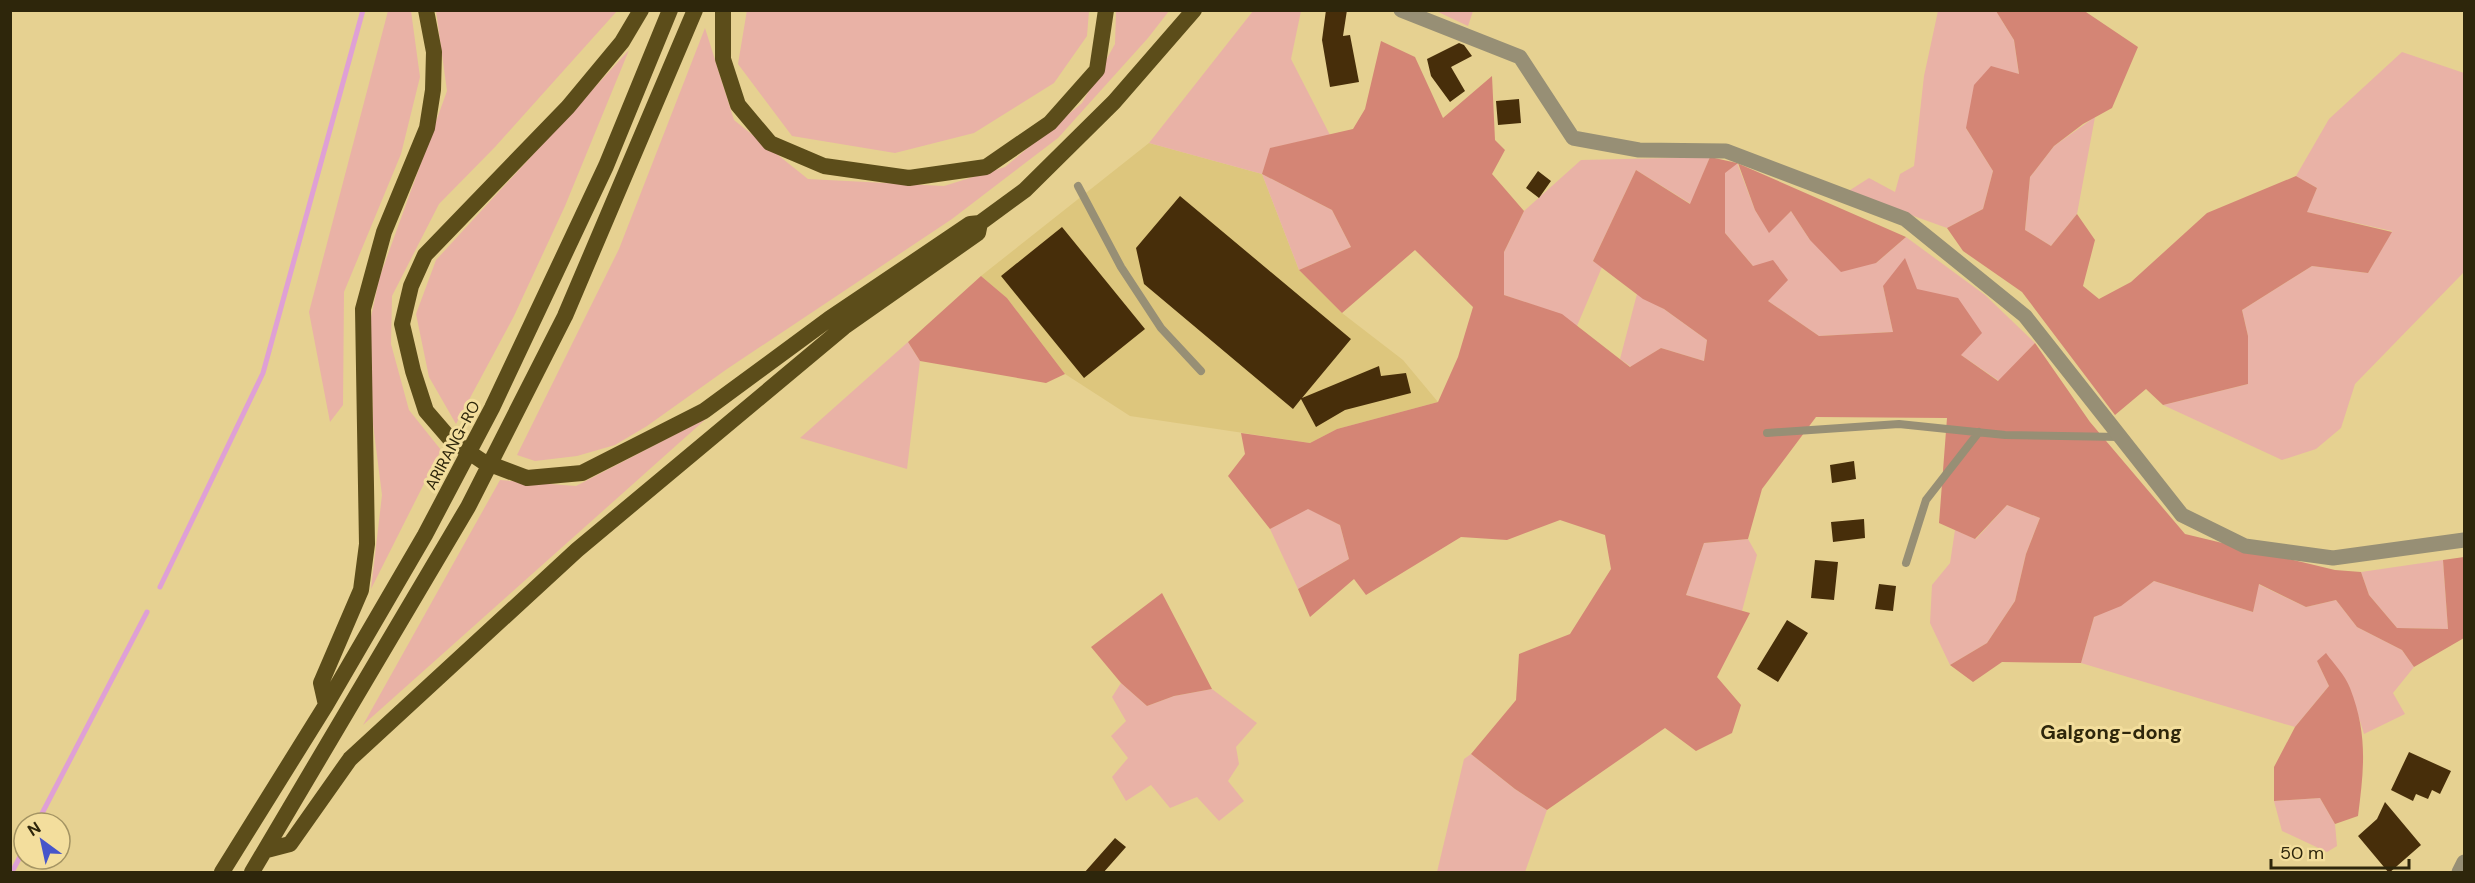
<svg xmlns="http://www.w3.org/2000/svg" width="2475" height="883" font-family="'DM Sans',sans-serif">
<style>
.built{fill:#ddc67d}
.green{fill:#e9b2a6}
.forest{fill:#d48575}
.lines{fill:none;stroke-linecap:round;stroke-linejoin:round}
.stream{stroke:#dfa0d5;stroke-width:5}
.building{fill:#472e0a}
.service{stroke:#978f75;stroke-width:8}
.minor{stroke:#978f75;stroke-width:15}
.tertiary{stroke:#978f75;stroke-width:15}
.trunk{stroke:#5c4d1a;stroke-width:16}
.labels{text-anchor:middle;stroke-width:6;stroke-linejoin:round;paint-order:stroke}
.street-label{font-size:16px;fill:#2e260b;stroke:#f3de9d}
.quarter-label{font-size:20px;font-weight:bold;fill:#2e260b;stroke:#f3de9d}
</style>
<rect width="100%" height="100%" fill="#e6d191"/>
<path class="built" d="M1149,143L1262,174L1299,270L1342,313L1403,360L1438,402L1337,429L1310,443L1130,416L1065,374L1007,298L981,276Z"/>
<path class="green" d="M747,10H1089V11L1087,36L1054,83L974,133L895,153L792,136L738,64Z
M388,11H411L420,77L401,154L344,292L343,405L330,422L309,312Z
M436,11H617L495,147L439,204L392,296L391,344L409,410L441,450L371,589L382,495L373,424L370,322L379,279L447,91Z
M1116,11H1169L1148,38L1058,138L952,219L727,369L647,426L615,445L577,456L535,461L517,455L619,249L705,28L734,120L808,179L944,186L1005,167L1082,103L1115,44Z
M1253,11H1301L1291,59L1330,135L1271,148L1262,174L1332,210L1351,247L1299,270L1262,174L1149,143Z
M1436,11L1473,10V11L1468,26Z
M1938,11H1996L2014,40L2019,75L1966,128L1993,171L1983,209L1947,228L1847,192L1869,178L1895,192L1900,174L1914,166L1924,76Z
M629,50L565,206L514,316L456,424L429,377L416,314L436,260Z
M2402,52L2464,73V272L2355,384L2341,428L2316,449L2282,460L2163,405L2248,384V336L2242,310L2312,266L2368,273L2392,231L2306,212L2317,188L2296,176L2329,119Z
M2095,117L2077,214L2051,246L2025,230L2030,177L2054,146Z
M1710,157L1691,204L1636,170L1593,261L1602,267L1577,326L1551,311L1504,295V252L1524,211L1581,160Z
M1737,163L1755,210L1769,232L1791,211L1810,240L1876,263L1906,237L1985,295L2035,343L1999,381L1961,355L1883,286L1893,332L1819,336L1768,301L1753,266L1725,233L1724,173Z
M1637,294L1664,309L1707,340L1704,361L1661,348L1631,367L1620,359Z
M908,342L920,361L907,469L800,438Z
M707,418L363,725L500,480L576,486Z
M2007,505L2040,518L2026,554L2015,601L1987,643L1950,665L1930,623L1932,585L1950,563L1955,530L1976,539Z
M1308,508L1340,525L1349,559L1298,589L1270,529Z
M1748,539L1757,555L1742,611L1686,595L1704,543Z
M2443,560L2448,629L2397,628L2369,595L2361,572Z
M2154,581L2253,612L2258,584L2306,607L2336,600L2357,627L2402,650L2414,667L2393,693L2405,714L2364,734L2349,686L2317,661L2329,686L2295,727L2081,663L2094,617L2124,603Z
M1121,683L1147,706L1174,696L1212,689L1257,723L1236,747L1239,764L1228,781L1244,801L1219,821L1197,797L1170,808L1151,785L1126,801L1112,777L1128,758L1111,736L1126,721L1112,697Z
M1471,754L1515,789L1547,810L1525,872H1437L1464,759Z
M2320,798L2335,824L2337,846L2327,852L2282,831L2274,801Z"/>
<path class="forest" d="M2083,10L2138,47L2112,108L2083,124L2054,146L2030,177L2025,230L2051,246L2077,214L2095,240L2083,286L2099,299L2131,282L2207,213L2296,176L2317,188L2307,212L2392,232L2368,273L2312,266L2242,310L2248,336V384L2163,405L2146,389L2115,415L2022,292L1963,251L1947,228L1983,209L1993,171L1966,128L1974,85L1991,66L2019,74L2014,40L1996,11Z
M1381,41L1415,57L1443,118L1492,76L1495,140L1505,150L1492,174L1524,211L1504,252V295L1562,314L1630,367L1661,348L1704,361L1707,340L1664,309L1643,299L1593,261L1636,170L1690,204L1710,157L1737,163L1906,237L1876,263L1841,272L1810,240L1791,211L1769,233L1755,210L1738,163L1725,173V233L1753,266L1773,260L1788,280L1768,301L1819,336L1893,332L1883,286L1905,258L1917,289L1958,298L1982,333L1961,355L1998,381L2035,343L2090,422L2185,534L2335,570L2361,572L2369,595L2397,628L2448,629L2443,560L2464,557V638L2414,667L2402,650L2357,627L2336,600L2306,607L2259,584L2253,612L2154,581L2121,606L2094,617L2081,663L2002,662L1973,682L1950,665L1987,643L2015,601L2026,554L2040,518L2007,505L1975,539L1939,523L1947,418L1816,417L1762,489L1748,539L1704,543L1686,595L1750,613L1717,677L1741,705L1732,733L1696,751L1665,728L1547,810L1515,789L1471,754L1516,700L1519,654L1570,634L1611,569L1605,535L1560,520L1507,540L1461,537L1366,595L1354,579L1310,617L1298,589L1349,559L1340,525L1308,509L1270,529L1228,476L1245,454L1241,433L1310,443L1337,429L1438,402L1458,357L1473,307L1415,250L1342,313L1299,270L1351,247L1332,210L1262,174L1270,148L1353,129L1365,109Z
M981,276L1007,298L1065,374L1046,383L920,361L908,342Z
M1162,593L1212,689L1174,696L1147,706L1121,683L1091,647Z
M2326,653C2334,664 2345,675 2350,688C2368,734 2364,769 2358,816L2335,824L2320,798L2274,801V767L2295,727L2329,686L2317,661Z"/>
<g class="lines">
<path class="stream" d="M160,587L263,373L363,10
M37,823L147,612
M12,872L24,849"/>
</g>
<path class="building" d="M1326,10H1347L1343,36L1350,35L1359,82L1330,87L1322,40Z
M1459,43L1464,45L1472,56L1451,67L1465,91L1450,102L1431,76L1427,59Z
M1519,99L1521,123L1498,125L1496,101Z
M1538,171L1551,181L1539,198L1526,188Z
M1180,196L1351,339L1302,398L1379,366L1381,376L1406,373L1411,393L1345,410L1316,427L1301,399L1293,409L1144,284L1136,248Z
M1062,227L1145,329L1084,378L1001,276Z
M1854,461L1856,479L1832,483L1830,465Z
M1864,519L1865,538L1833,542L1831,522Z
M1815,560L1838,562L1834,600L1811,598Z
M1879,584L1896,586L1893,611L1875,609Z
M1787,620L1808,633L1778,682L1757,669Z
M2409,752L2451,771L2440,794L2432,790L2428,799L2416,794L2413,801L2391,790Z
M2385,802L2421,845L2389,873L2358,836L2377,819Z
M1115,838L1126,847L1103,873H1084Z"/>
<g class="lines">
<path class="service" d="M1078,186L1121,267L1161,328L1201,371
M1767,433L1899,424L2005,435L2120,437
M1906,563L1926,500L1979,432"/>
<path class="minor" d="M1401,10L1520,57L1573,138L1639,150L1726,151L1905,219L2025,316L2182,515L2245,546L2333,558L2464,540"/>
<path class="tertiary" d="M2459,872L2464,862"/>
<path class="trunk" d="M641,10L622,42L568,107L425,255L411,286L402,324L413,371L426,411L451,440L482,461L527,478L582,473L704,411L829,319L970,224L980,223
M723,10V59L738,105L770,143L824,166L909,178L986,167L1050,123L1097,70L1106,10
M326,705L321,683L361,590L367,544L363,309L384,232L427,128L433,90L434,52L426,10
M267,850L290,844L350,759L577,550L844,327L978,233L980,223L1025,190L1114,102L1194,10
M222,872L326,705L425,535L492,408L606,166L670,10
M252,872L468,507L565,316L695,10"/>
</g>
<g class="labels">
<g class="street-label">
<text transform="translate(452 445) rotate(-62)" y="6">ARIRANG-RO</text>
</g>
<g class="quarter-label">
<text x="2111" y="739">Galgong-dong</text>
</g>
</g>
<rect width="2475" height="883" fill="none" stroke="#2e260b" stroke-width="24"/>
<g transform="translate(42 841) rotate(327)"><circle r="28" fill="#f3de9d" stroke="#a49463" stroke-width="1.5"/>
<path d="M0-4.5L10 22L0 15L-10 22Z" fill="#4655ca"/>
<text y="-9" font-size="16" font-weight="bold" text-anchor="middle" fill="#2e260b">N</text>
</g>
<path d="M2271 859v9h138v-9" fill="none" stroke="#2e260b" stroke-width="3"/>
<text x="2280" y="859" font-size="18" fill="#2e260b" stroke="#f3de9d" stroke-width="4.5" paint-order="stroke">50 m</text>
</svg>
